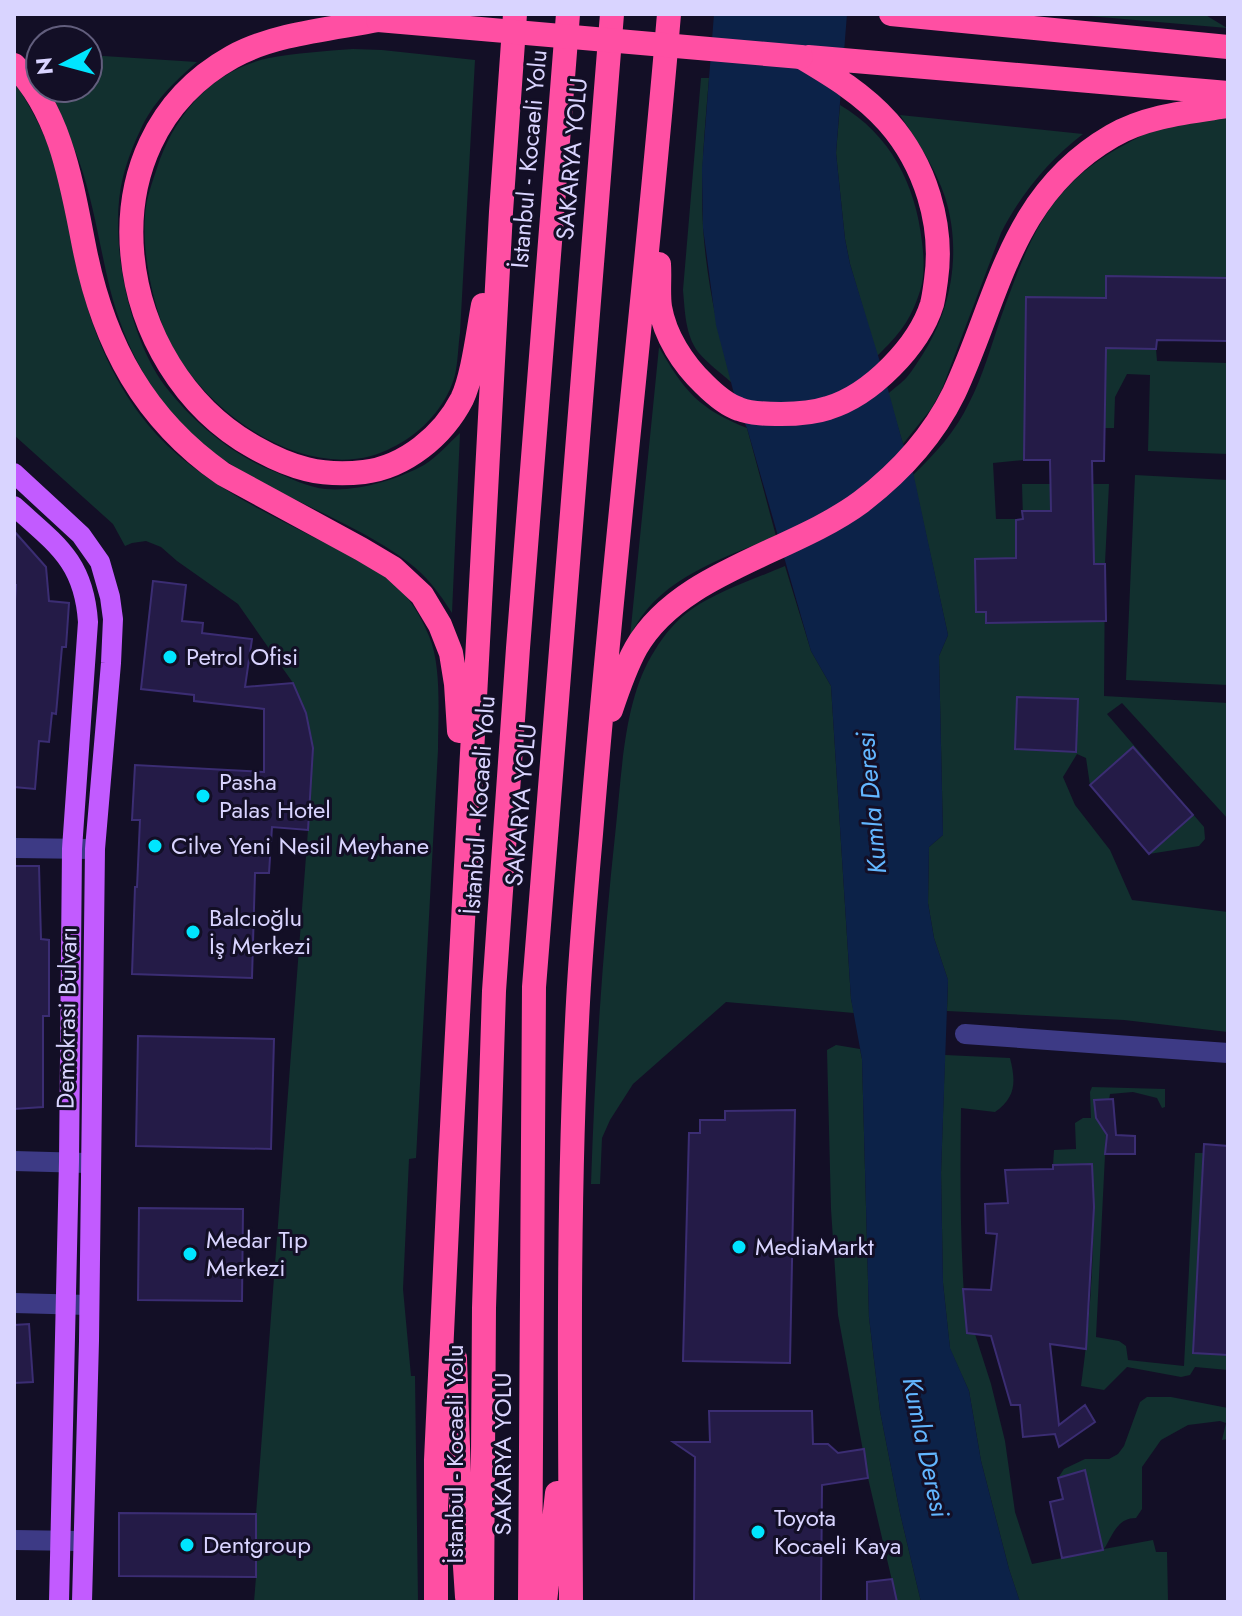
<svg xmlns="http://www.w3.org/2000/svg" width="1242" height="1616" font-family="Jost,sans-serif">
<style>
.green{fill:#12302f}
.water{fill:#0c2248}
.building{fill:#241b47;stroke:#3b2d73;stroke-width:2}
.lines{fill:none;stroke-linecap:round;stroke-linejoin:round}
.minor{stroke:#3d3a85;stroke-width:20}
.major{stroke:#c25bff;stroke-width:20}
.highway{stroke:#ff4fa3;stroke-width:24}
.highway-bridge{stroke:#ff4fa3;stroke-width:24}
.poi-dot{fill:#00e5ff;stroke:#130f26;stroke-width:3}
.labels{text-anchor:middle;stroke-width:6;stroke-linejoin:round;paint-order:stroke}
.street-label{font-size:24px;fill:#d9d4ff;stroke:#130f26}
.poi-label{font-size:24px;fill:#d9d4ff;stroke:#130f26;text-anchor:start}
.water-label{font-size:26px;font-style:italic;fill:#62b6ff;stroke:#130f26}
</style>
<rect width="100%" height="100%" fill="#130f26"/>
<path class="green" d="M1066,14H1204L1227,28Z
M353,49L382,50L475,60L460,333C458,347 458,362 455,375C448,402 427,427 404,441C394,447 382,453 371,456C291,477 197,404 166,334C152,301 142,251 145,215C146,199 152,183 157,168C174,115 212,70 269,58C296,53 325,51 353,49Z
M88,55L197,62C174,82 152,103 140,131C133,145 127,162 123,177C108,237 128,336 165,386C193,422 231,454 273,471C290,478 307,487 325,489C357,492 396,480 424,465C437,457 449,443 460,433L452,613C440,594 426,575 408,562C354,522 288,501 232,465C220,457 208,450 197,440C153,399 125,348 110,289C100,248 94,205 80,164C72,141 62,119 52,97L47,88H88Z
M701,78H709C705,127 700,176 703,226C706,279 718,332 732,383C721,373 707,363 698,352C685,334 685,311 683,290Z
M14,81C30,106 45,133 54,162C65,196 69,233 77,268C91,330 114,388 157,435C204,485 269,514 329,545C350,556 374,566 392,581C408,595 421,616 429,636C442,666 438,717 438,750L416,1158L409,1159L403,1289L411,1376H415L418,1602H254L256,1577V1514L308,830L313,748L306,713L293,683L238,604L177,561L161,547L146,541L132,543L125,546L113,524L14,435Z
M840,105C890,134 916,185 922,242C924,257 925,276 920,291C911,320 899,335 877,356L850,264L845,239L836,153Z
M900,115L1083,134C1050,159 1020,195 1001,233L942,389L931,409L903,444L888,394C894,388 902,383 907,377C912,371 917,363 921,357C952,310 962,251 945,197C935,167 917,141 900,115Z
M1212,118H1228V278L1107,276L1106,298L1026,297L1024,460L993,463L996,519H1023L1022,484H1109L1105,563L1104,696L1228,703V819L1122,703L1107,714L1204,827L1205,839L1199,846L1149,854L1090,785L1086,758L1077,754L1063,777L1075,805L1110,850L1132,900L1228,912V1032L1124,1020L947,1011L948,980L934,938L928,903L929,847L943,835L939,656L948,635L913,475C935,454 956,431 969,403C983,376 991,346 1001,317C1029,239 1048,185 1126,144C1139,137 1155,128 1170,124C1184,121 1198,120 1212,118Z
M659,347C684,391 699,409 747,428L776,536C722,559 655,579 630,637Z
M1106,348L1156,349L1157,361L1228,363V454L1148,451L1150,375L1127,374L1115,397L1114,428H1104Z
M1135,475L1228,480V685L1126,680Z
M785,566L811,651L831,686L851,999L854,1013L726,1002L633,1084L610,1120L602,1138L600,1184H591C595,1064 603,945 616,826C622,771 624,697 655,650C664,635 677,619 692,609C716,592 757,578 785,566Z
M836,1045L860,1049L862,1059L869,1317L880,1411L900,1513L921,1602H897L868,1478L838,1315L831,1209L827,1050Z
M945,1055L1010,1058C1016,1082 1016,1097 995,1112L961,1108C960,1184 960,1258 967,1333L975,1334L991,1384L1005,1441L1015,1512L1032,1564L1103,1550L1085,1470L1058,1478L1064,1469L1085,1459H1109L1118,1454L1124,1446L1140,1402L1147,1397H1171L1228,1408V1439L1222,1440L1226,1423L1220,1421L1188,1425L1161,1440L1142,1467V1509L1136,1518C1117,1518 1113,1535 1104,1549L1153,1540L1156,1552H1167L1168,1601L1171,1602H1020L1009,1569L981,1461L969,1391L950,1349L943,1283L941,1173Z
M1092,1087L1165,1089V1107L1162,1108L1157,1098L1133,1092L1110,1094L1109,1100L1094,1101L1096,1118L1106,1135L1096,1337L1119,1341L1126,1346L1128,1360L1184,1366L1195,1153H1203L1193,1353L1228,1355V1370L1195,1367L1190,1375L1181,1377L1127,1367L1104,1390L1081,1386C1091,1313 1096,1238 1092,1164L1053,1165L1054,1150L1076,1149L1075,1123L1083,1118H1091L1090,1092Z"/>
<path class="water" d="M714,14H847L836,153L845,239L850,264L884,375L903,444L910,458L948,635L939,656L943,835L929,847L928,903L934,938L948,980L941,1173L943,1283L950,1348L969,1391L981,1461L1009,1569L1020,1602H921L900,1513L880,1411L869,1317L862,1059L851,999L831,686L811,651L747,428L738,409L716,325L703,228L702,169Z"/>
<path class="building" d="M1106,276L1228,278V341L1157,340L1156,349L1106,348L1104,461H1092L1094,564H1105L1106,621L986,623V612H976L975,559L1016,558V520L1023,519L1022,511H1051L1050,460H1024L1026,297L1106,298Z
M14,531L46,567L49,601L69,603L66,647H62L56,714L52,713L49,742L39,741L35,789L14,787V617L16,585H14Z
M153,581L186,585L182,621L203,623L202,633L252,639L245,687L293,683L306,713L313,748L308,830L272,827L269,873H255L252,978L132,974L135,887H137L140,820H132L135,765L264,772V709L194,701V695L141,689Z
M1017,697L1078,699L1076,752L1015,749Z
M1133,747L1193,815L1149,854L1090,785Z
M14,866H39L41,939L49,940V1016H43V1107L14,1109Z
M138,1036L274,1039L271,1149L136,1146Z
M1113,1099L1116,1135L1135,1136V1154H1105L1107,1135L1096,1118L1094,1100Z
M795,1110L790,1363L683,1361L689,1133H700V1120H725V1111Z
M1204,1144L1228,1146V1355L1193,1353Z
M1092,1164L1094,1207L1086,1349L1050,1344L1059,1425L1085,1405L1095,1422L1059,1447L1055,1434L1023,1437L1020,1405H1011L991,1336L967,1333L963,1289L991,1290L997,1234L986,1233L985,1204L1008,1203L1005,1170L1053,1169V1165Z
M139,1208L243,1209L242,1301L138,1300Z
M29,1324L33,1382L14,1383V1325Z
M709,1411H812L813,1444H828L838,1453L864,1449L868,1478L822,1485L821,1602H694L695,1457L673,1442H710Z
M1085,1470L1103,1550L1062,1558L1050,1502L1063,1499L1058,1478Z
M119,1513L256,1514V1577L119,1576Z
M892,1579L897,1602H867V1582Z"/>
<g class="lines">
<path class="minor" d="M14,848L90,849
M965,1034L1228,1053
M14,1161L87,1163
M14,1303L88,1305
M14,1540L78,1541"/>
<path class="major" d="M14,473L81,535L100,562L110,597L113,619L111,663L95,849L89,1341L82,1602
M14,506C56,544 84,561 88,622L72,849L69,1161L59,1602"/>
<path class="highway" d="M891,14L1228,47
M378,20C331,29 273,34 232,57C78,143 113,368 254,447C291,468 321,477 364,472C405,467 443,436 462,399C473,376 478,331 483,305
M808,57L1228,93
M14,65C62,114 72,186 85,251C104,344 144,419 223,474L361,549L393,568L422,595L440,625L451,653L456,684L459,731
M659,264C660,278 658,293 660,307C665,336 683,364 704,384C713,393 727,405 739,409C751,414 768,414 781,414C797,414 813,413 828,408C871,395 919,346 932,304C934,296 935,287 936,280C944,224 925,164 888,122C863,94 833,76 801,57
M611,710C618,689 625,668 636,648C679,572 792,553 861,502C899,473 933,436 954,393C999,297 1010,195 1112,136C1146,116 1189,112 1228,106
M455,1358L459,1476L467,1597
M436,1602V1460L450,1164L501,212L515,14
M482,1602L484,1308L494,991L518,648L568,14
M530,1602L534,987L612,14
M545,1602L557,1493
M571,1602C570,1402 567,1202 578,1002C581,946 586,890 591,834C613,561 646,288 669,14"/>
<path class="highway-bridge" d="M378,20L801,57"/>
</g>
<g class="poi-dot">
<circle cx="170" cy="657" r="8"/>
<circle cx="203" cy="796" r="8"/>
<circle cx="155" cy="846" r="8"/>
<circle cx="193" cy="932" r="8"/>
<circle cx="739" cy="1247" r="8"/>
<circle cx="190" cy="1254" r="8"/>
<circle cx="758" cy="1532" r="8"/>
<circle cx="187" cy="1545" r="8"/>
</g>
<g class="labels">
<g class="street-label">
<text transform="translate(529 159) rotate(-85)" y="8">İstanbul - Kocaeli Yolu</text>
<text transform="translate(572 159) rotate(-85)" y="8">SAKARYA YOLU</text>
<text transform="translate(479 805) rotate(-86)" y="8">İstanbul - Kocaeli Yolu</text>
<text transform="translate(521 805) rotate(-85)" y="8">SAKARYA YOLU</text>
<text transform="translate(67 1018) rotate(-89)" y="8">Demokrasi Bulvarı</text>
<text transform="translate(455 1454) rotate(-90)" y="8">İstanbul - Kocaeli Yolu</text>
<text transform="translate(503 1454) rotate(-90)" y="8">SAKARYA YOLU</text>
</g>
<g class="poi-label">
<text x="186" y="665">Petrol Ofisi</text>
<text x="219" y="790">Pasha<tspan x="219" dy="28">Palas Hotel</tspan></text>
<text x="171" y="854">Cilve Yeni Nesil Meyhane</text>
<text x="209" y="926">Balcıoğlu<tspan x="209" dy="28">İş Merkezi</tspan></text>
<text x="206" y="1248">Medar Tıp<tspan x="206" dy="28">Merkezi</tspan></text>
<text x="755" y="1255">MediaMarkt</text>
<text x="774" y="1526">Toyota<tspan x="774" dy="28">Kocaeli Kaya</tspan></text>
<text x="203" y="1553">Dentgroup</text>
</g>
<g class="water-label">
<text transform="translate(871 803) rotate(-95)" y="9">Kumla Deresi</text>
<text transform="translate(926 1447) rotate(78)" y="9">Kumla Deresi</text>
</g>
</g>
<rect width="1242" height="1616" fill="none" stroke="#d9d4ff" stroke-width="32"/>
<g transform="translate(64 64) rotate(264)"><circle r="38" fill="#130f26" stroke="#625e7d" stroke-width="2"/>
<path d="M0-6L14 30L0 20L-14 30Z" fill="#00e5ff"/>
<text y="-12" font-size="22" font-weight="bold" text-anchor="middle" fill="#d9d4ff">N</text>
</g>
</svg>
